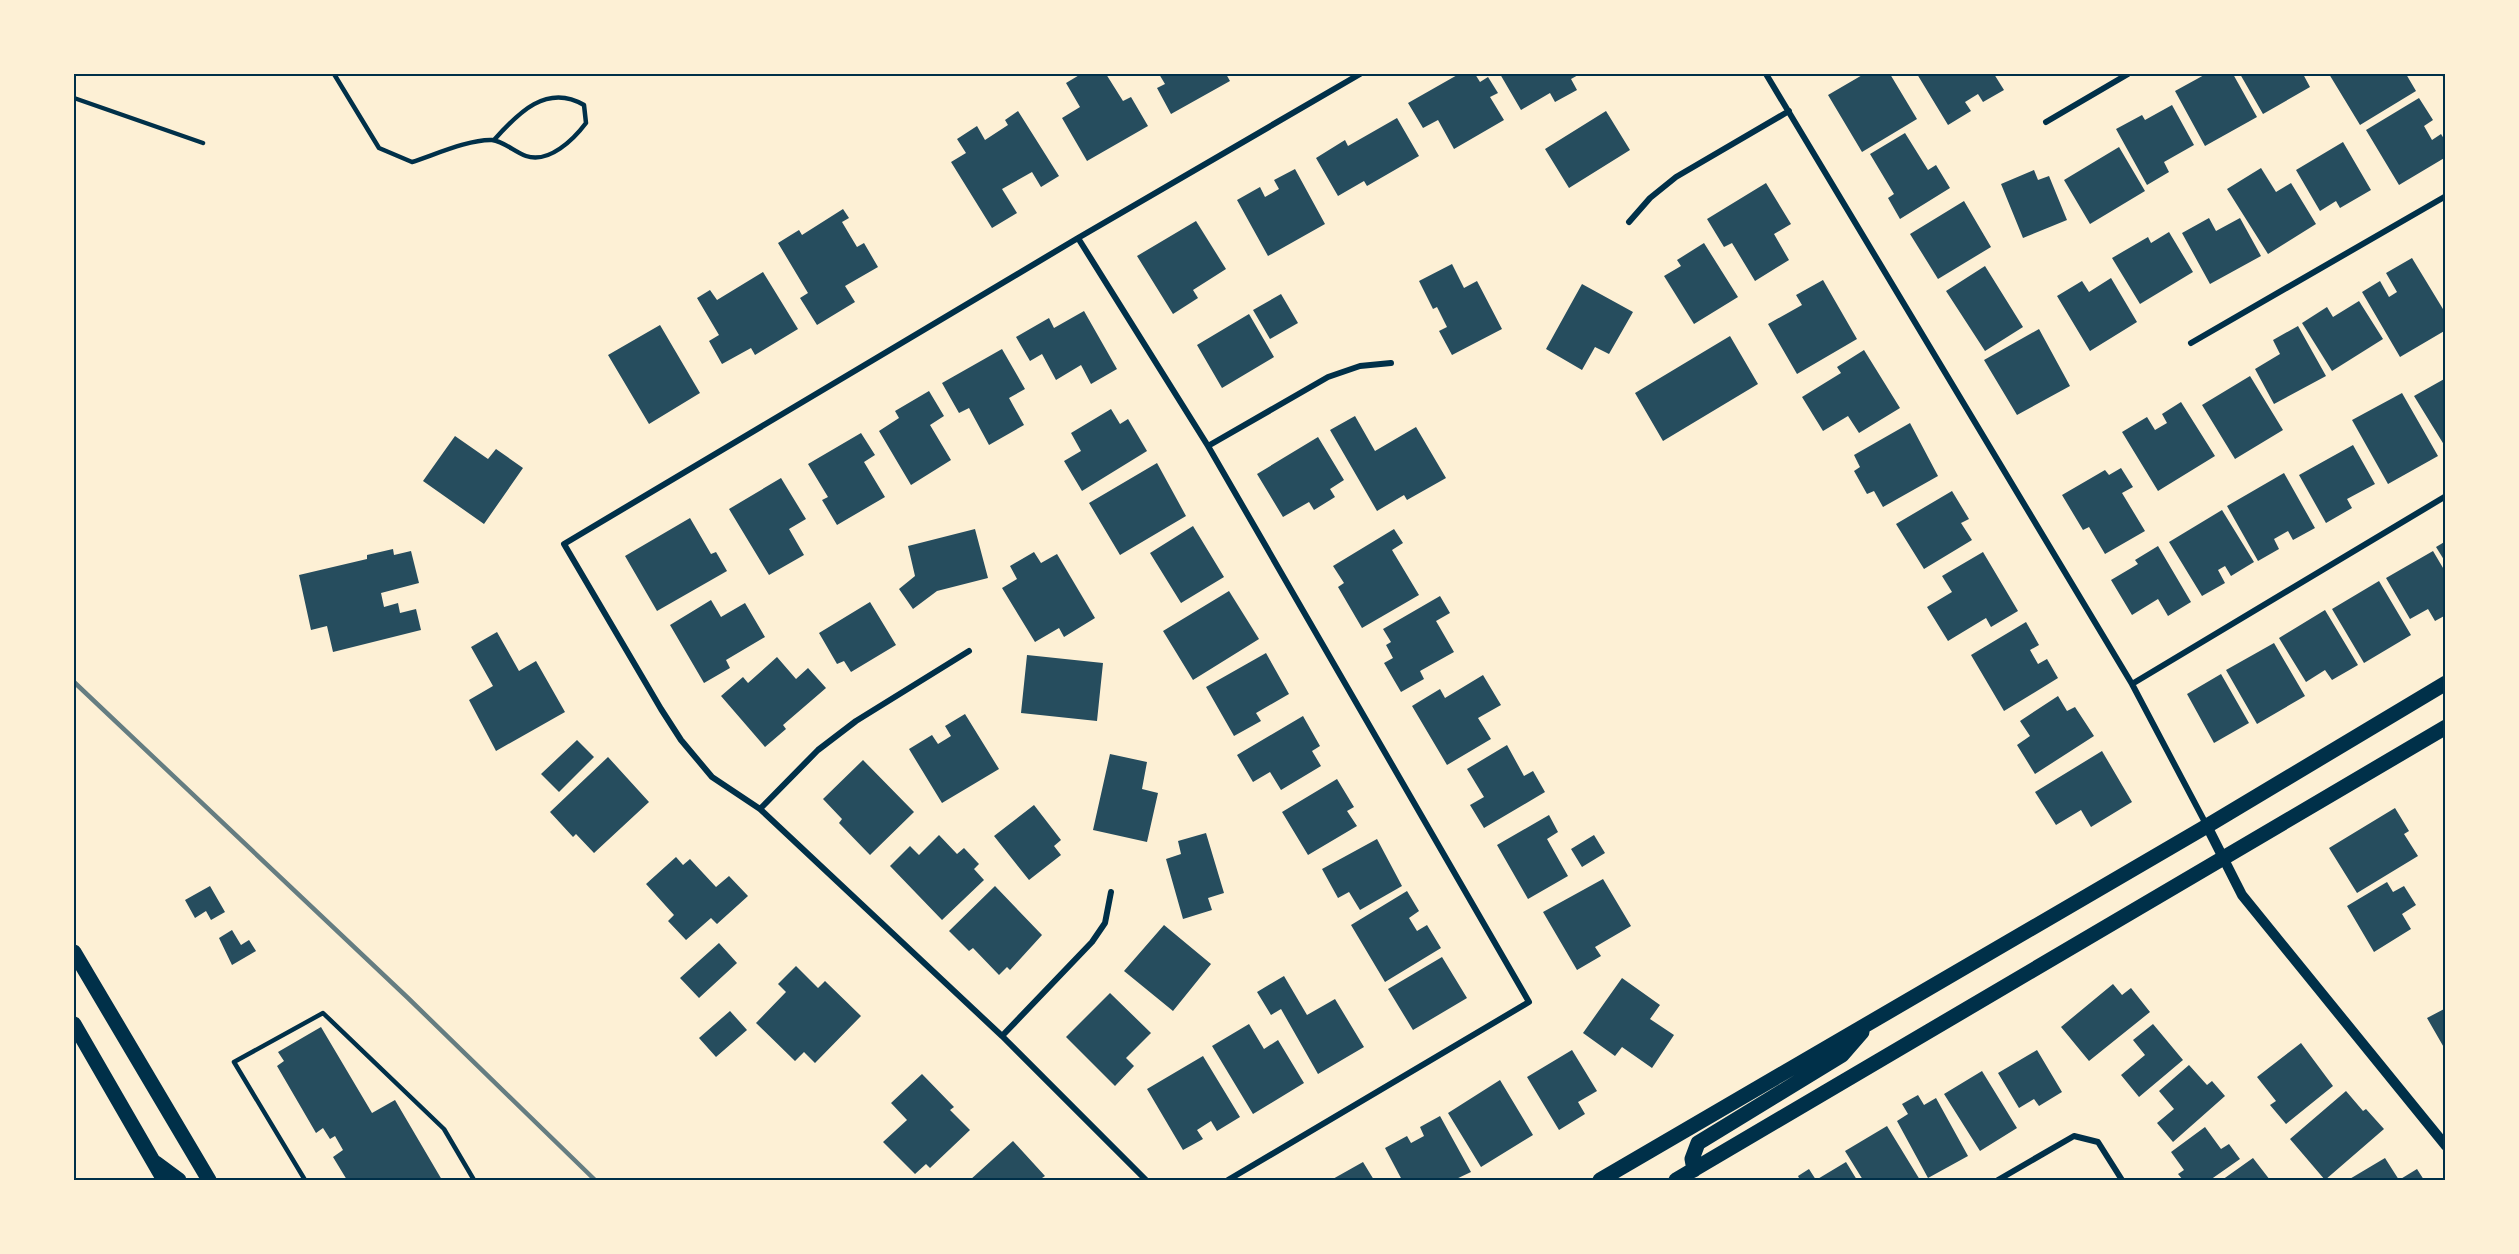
<svg xmlns="http://www.w3.org/2000/svg" width="2519" height="1254" font-family="'Varela Round',sans-serif">
<style>
.building{fill:#264d5e}
.lines{fill:none;stroke-linecap:round;stroke-linejoin:round}
.service{stroke:#003049;stroke-width:4.5}
.minor{stroke:#003049;stroke-width:6}
.tertiary{stroke:#003049;stroke-width:10}
.primary{stroke:#003049;stroke-width:15}
.rail{stroke:#657d81;stroke-width:4.5}
.neatline{fill:none;stroke:#003049;stroke-width:2}
</style>
<rect width="100%" height="100%" fill="#fdf0d5"/>
<path class="building" d="M1081,74H1106L1123,101L1131,97L1148,126L1087,161L1062,118L1080,107L1066,83Z
M1159,74H1226L1230,81L1171,114L1157,88L1165,84Z
M1459,74H1475L1480,82L1488,77L1498,93L1490,97L1504,120L1454,149L1438,120L1423,128L1408,103Z
M1500,74H1580L1571,79L1577,90L1555,102L1550,93L1521,110Z
M1864,74H1890L1917,119L1862,152L1828,95Z
M1917,74H1994L2004,90L1983,102L1978,94L1965,102L1971,111L1948,125Z
M2206,74H2233L2257,117L2205,146L2175,91Z
M2240,74H2303L2310,87L2263,114Z
M2329,74H2406L2416,91L2360,125Z
M2419,98L2433,120L2424,126L2432,140L2441,134L2446,142V157L2399,185L2366,130Z
M2172,105L2194,145L2164,162L2169,172L2147,185L2116,129L2142,115L2145,120Z
M1018,111L1059,176L1041,187L1032,172L1002,189L1017,213L992,228L951,162L966,153L957,139L977,126L985,140L1008,125L1005,120Z
M1606,111L1630,150L1569,188L1545,149Z
M1397,118L1419,156L1367,186L1364,181L1338,196L1316,158L1345,140L1348,146Z
M1905,133L1928,170L1936,165L1950,188L1900,219L1888,198L1894,194L1870,154Z
M2343,142L2371,190L2340,208L2336,201L2320,211L2296,170Z
M2119,147L2145,191L2090,224L2064,180Z
M2261,168L2276,192L2291,183L2316,224L2268,254L2227,189Z
M1295,169L1325,224L1268,256L1237,200L1260,187L1265,197L1279,189L1274,180Z
M2034,170L2038,180L2049,176L2067,220L2023,238L2001,184Z
M1766,183L1791,224L1774,234L1789,260L1755,281L1732,243L1724,247L1707,219Z
M1964,201L1991,247L1938,279L1910,234Z
M843,209L849,218L842,222L857,247L864,243L878,267L845,286L855,302L817,325L800,298L808,293L778,243L799,230L802,235Z
M2209,218L2216,231L2240,218L2261,256L2210,284L2182,233Z
M1196,221L1226,269L1193,290L1198,298L1173,314L1137,256Z
M2169,232L2193,272L2140,304L2112,258L2148,237L2151,243Z
M1704,243L1738,297L1694,324L1664,276L1681,266L1677,260Z
M2412,258L2446,314V330L2400,357L2362,292L2380,281L2389,297L2397,292L2386,273Z
M1452,264L1464,288L1477,281L1502,329L1452,355L1439,331L1447,327L1437,307L1433,309L1419,281Z
M1985,266L2023,327L1985,351L1946,291Z
M763,272L798,329L755,355L751,348L722,364L709,341L719,335L697,298L710,290L717,300Z
M2111,278L2137,322L2090,351L2057,296L2082,281L2089,292Z
M1823,280L1857,339L1797,374L1768,324L1802,305L1796,295Z
M1582,284L1633,312L1609,354L1595,347L1582,370L1546,349Z
M1281,294L1298,323L1270,339L1253,310Z
M2359,301L2383,339L2332,371L2302,323L2327,307L2333,317Z
M1084,311L1117,369L1091,384L1081,365L1056,380L1042,354L1030,361L1016,337L1049,318L1054,328Z
M1249,314L1274,357L1222,388L1197,345Z
M660,325L700,393L649,424L608,355Z
M2298,326L2326,376L2274,404L2255,369L2280,354L2273,340Z
M2039,329L2070,386L2017,415L1984,360Z
M1730,336L1758,384L1663,441L1635,393Z
M1002,349L1025,389L1009,398L1024,425L989,445L969,408L959,413L942,383Z
M1864,350L1900,408L1859,433L1848,416L1823,431L1802,397L1841,373L1837,367Z
M2250,376L2283,430L2235,459L2202,405Z
M2446,378V448L2414,396Z
M929,391L944,416L930,425L951,460L911,485L879,431L899,418L895,411Z
M2402,393L2438,456L2388,484L2352,420Z
M2181,402L2215,456L2158,491L2122,432L2147,417L2155,430L2167,423L2162,414Z
M1111,409L1120,424L1128,419L1147,451L1082,491L1064,461L1081,451L1071,433Z
M1355,416L1375,451L1416,427L1446,478L1407,500L1404,495L1377,511L1330,430Z
M1910,423L1938,476L1883,507L1874,491L1867,494L1854,471L1860,467L1854,455Z
M861,433L875,455L864,462L885,497L837,525L822,500L828,497L808,464Z
M455,436L488,459L496,449L523,468L484,524L423,481Z
M1318,437L1344,480L1330,489L1335,497L1314,510L1309,502L1283,517L1257,474Z
M2353,445L2375,484L2347,499L2352,508L2326,523L2299,475Z
M1157,463L1186,516L1120,555L1089,503Z
M2121,468L2133,487L2122,493L2145,531L2105,554L2089,527L2083,530L2062,495L2105,470L2109,475Z
M2284,473L2315,528L2293,540L2288,531L2274,539L2279,549L2258,561L2227,506Z
M781,478L806,519L789,529L804,555L769,575L729,509Z
M1952,491L1969,519L1961,523L1972,540L1924,569L1896,524Z
M2222,510L2254,562L2231,576L2225,566L2218,570L2225,583L2202,596L2169,542Z
M690,518L711,554L716,552L727,571L657,611L625,556Z
M1193,526L1224,577L1181,603L1150,553Z
M975,529L988,578L937,591L913,609L899,589L915,576L908,546Z
M1394,529L1403,543L1392,550L1419,595L1362,628L1338,587L1344,583L1333,566Z
M2446,541V563L2436,547Z
M2158,546L2191,602L2168,616L2158,599L2132,615L2111,580L2138,564L2135,560Z
M393,549L394,555L411,551L419,583L381,593L384,607L398,603L400,613L416,609L421,630L333,652L327,626L311,630L299,575L367,559V555Z
M2433,551L2446,573V615L2435,621L2428,609L2410,619L2386,578Z
M1034,552L1041,563L1057,554L1095,618L1064,637L1059,628L1035,642L1002,588L1017,579L1010,566Z
M1983,552L2018,611L1991,627L1986,618L1948,641L1927,607L1952,592L1942,576Z
M2379,581L2411,635L2364,663L2332,609Z
M1229,591L1259,639L1193,680L1163,631Z
M1440,596L1450,613L1436,621L1454,652L1420,671L1424,679L1401,692L1384,663L1393,658L1386,645L1391,642L1383,629Z
M711,600L721,617L745,603L765,637L726,660L730,668L704,683L670,625Z
M870,602L896,645L851,672L844,661L837,664L819,633Z
M2325,610L2358,665L2332,680L2325,670L2306,682L2279,638Z
M2026,622L2039,645L2030,650L2038,664L2047,659L2058,678L2004,711L1971,655Z
M497,632L519,671L536,661L565,712L496,751L469,700L493,686L471,647Z
M2274,643L2305,696L2257,724L2226,670Z
M1266,653L1289,694L1256,713L1261,721L1234,736L1206,687Z
M1027,655L1103,663L1097,721L1021,713Z
M777,657L796,679L808,668L826,688L783,725L786,729L765,747L721,696L743,677L748,683Z
M2221,674L2249,723L2214,743L2187,694Z
M1483,675L1501,705L1478,718L1491,739L1447,765L1412,706L1440,689L1445,698Z
M2058,696L2067,711L2075,707L2094,736L2035,774L2017,745L2030,736L2020,721Z
M965,714L999,769L942,803L909,749L932,735L938,744L951,736L945,726Z
M1303,716L1320,746L1312,751L1321,766L1281,790L1270,772L1253,782L1237,755Z
M577,740L594,757L559,792L541,774Z
M1507,745L1524,776L1533,771L1545,792L1484,828L1470,805L1484,797L1467,769Z
M2102,751L2132,802L2091,827L2081,810L2056,825L2035,792Z
M1110,754L1147,762L1142,789L1158,793L1147,842L1093,830Z
M608,757L649,802L594,853L576,834L573,837L550,812Z
M863,760L914,812L870,855L839,823L842,819L823,799Z
M1337,779L1354,807L1347,811L1357,826L1308,855L1282,812Z
M1034,805L1061,840L1054,846L1061,855L1029,880L994,836Z
M2395,808L2409,831L2404,834L2418,856L2357,893L2329,848Z
M1549,815L1558,832L1547,839L1568,876L1528,899L1497,845Z
M1206,833L1224,893L1208,898L1212,910L1183,919L1166,859L1181,854L1178,841Z
M939,835L957,854L964,848L979,864L974,869L984,880L942,920L890,866L910,846L919,855Z
M1594,835L1605,853L1582,867L1571,849Z
M1377,839L1402,886L1360,910L1349,892L1338,898L1322,869Z
M676,857L683,865L690,859L716,887L729,876L748,896L717,924L711,918L686,940L668,921L674,915L646,884Z
M1603,879L1631,926L1595,947L1601,956L1577,970L1543,912Z
M2387,882L2393,892L2404,886L2416,905L2402,914L2411,929L2374,952L2347,906Z
M210,886L225,912L211,920L206,911L195,918L185,900Z
M995,886L1042,935L1010,970L1007,967L999,975L973,948L969,951L949,931Z
M1407,891L1419,911L1409,918L1417,931L1427,925L1441,948L1385,982L1351,925Z
M1164,925L1211,964L1173,1011L1124,971Z
M232,930L241,945L249,940L256,951L232,965L219,938Z
M719,943L737,963L699,998L680,978Z
M1442,957L1467,998L1413,1030L1388,989Z
M796,966L818,988L825,981L861,1016L815,1063L804,1052L795,1061L756,1023L786,992L778,984Z
M1284,976L1307,1015L1335,999L1364,1047L1318,1074L1281,1009L1271,1015L1257,992Z
M1622,978L1660,1005L1650,1019L1674,1035L1652,1068L1622,1047L1615,1056L1583,1033Z
M2113,984L2122,995L2131,988L2150,1012L2089,1061L2061,1027Z
M1110,993L1151,1033L1126,1058L1134,1066L1115,1086L1066,1037Z
M2446,1008V1051L2427,1018Z
M730,1011L747,1030L716,1057L699,1038Z
M1249,1024L1264,1049L1278,1040L1304,1083L1253,1114L1212,1046Z
M2153,1024L2183,1060L2139,1097L2121,1075L2145,1055L2133,1040Z
M321,1027L372,1113L395,1100L442,1180H347L333,1157L343,1150L335,1136L330,1139L323,1128L316,1133L277,1066L284,1061L278,1052Z
M2301,1043L2333,1086L2286,1124L2270,1105L2276,1101L2257,1077Z
M1572,1050L1597,1091L1578,1102L1585,1114L1559,1130L1527,1077Z
M2037,1050L2062,1092L2039,1106L2034,1099L2019,1108L1998,1073Z
M1203,1056L1240,1117L1217,1131L1211,1121L1197,1130L1203,1139L1183,1150L1147,1089Z
M2189,1065L2207,1085L2212,1081L2225,1096L2173,1142L2157,1123L2174,1109L2159,1091Z
M1982,1071L2017,1128L1980,1151L1944,1094Z
M922,1074L954,1107L950,1110L970,1130L930,1168L926,1164L915,1174L883,1142L907,1120L891,1103Z
M1500,1080L1533,1135L1481,1167L1448,1113Z
M2346,1091L2363,1111L2366,1109L2384,1129L2325,1180L2290,1139Z
M1918,1095L1924,1105L1936,1098L1968,1156L1928,1178L1897,1121L1908,1114L1902,1104Z
M1440,1116L1471,1172L1454,1180H1402L1385,1148L1407,1136L1411,1143L1424,1136L1420,1127Z
M1887,1126L1920,1180H1863L1845,1151Z
M2205,1127L2221,1149L2229,1144L2240,1159L2210,1180H2183L2178,1174L2184,1170L2171,1152Z
M1013,1141L1045,1176L1039,1180H970Z
M2253,1158L2270,1180H2222Z
M2385,1158L2399,1180L2417,1169L2424,1180H2348Z
M1363,1162L1374,1180H1331Z
M1846,1162L1857,1180H1800L1798,1176L1809,1169L1816,1180Z"/>
<g class="lines">
<path class="service" d="M334,74L379,148L412,162C434,155 470,139 492,140C503,141 515,152 526,156C549,164 574,139 586,123L584,105C547,83 518,113 494,140
M74,98L203,143
M305,1180L234,1062L323,1013L444,1129L474,1180"/>
<path class="minor" d="M1766,74L2132,684L2207,826
M2445,74H2446
M2046,122L2128,74
M1629,222L1650,198L1676,177L1789,111
M1078,238L1208,446L1529,1002L1228,1180
M2191,343L2446,196
M1208,446L1328,377L1360,366L1391,363
M2132,684L2446,496
M760,809L818,750L856,721L969,651
M1002,1036L1092,942L1105,923L1111,892
M1146,1180L1002,1036L760,809L712,777L681,740L661,709L564,544L1078,238L1360,74
M1998,1180L2074,1136L2098,1142L2122,1180"/>
<path class="tertiary" d="M2207,826L2242,895L2446,1146"/>
<path class="primary" d="M74,952L209,1180
M74,1024L164,1180
M156,1163L179,1180
M1694,1170L1692,1159L1698,1143L1842,1055L1862,1032
M1600,1180L2207,826L2446,683
M1676,1180L2446,727"/>
<path class="rail" d="M74,682L408,998L595,1180"/>
</g>
<rect width="2519" height="1254" fill="none" stroke="#fdf0d5" stroke-width="150"/>
<rect x="75" y="75" width="2369" height="1104" class="neatline"/>
</svg>
